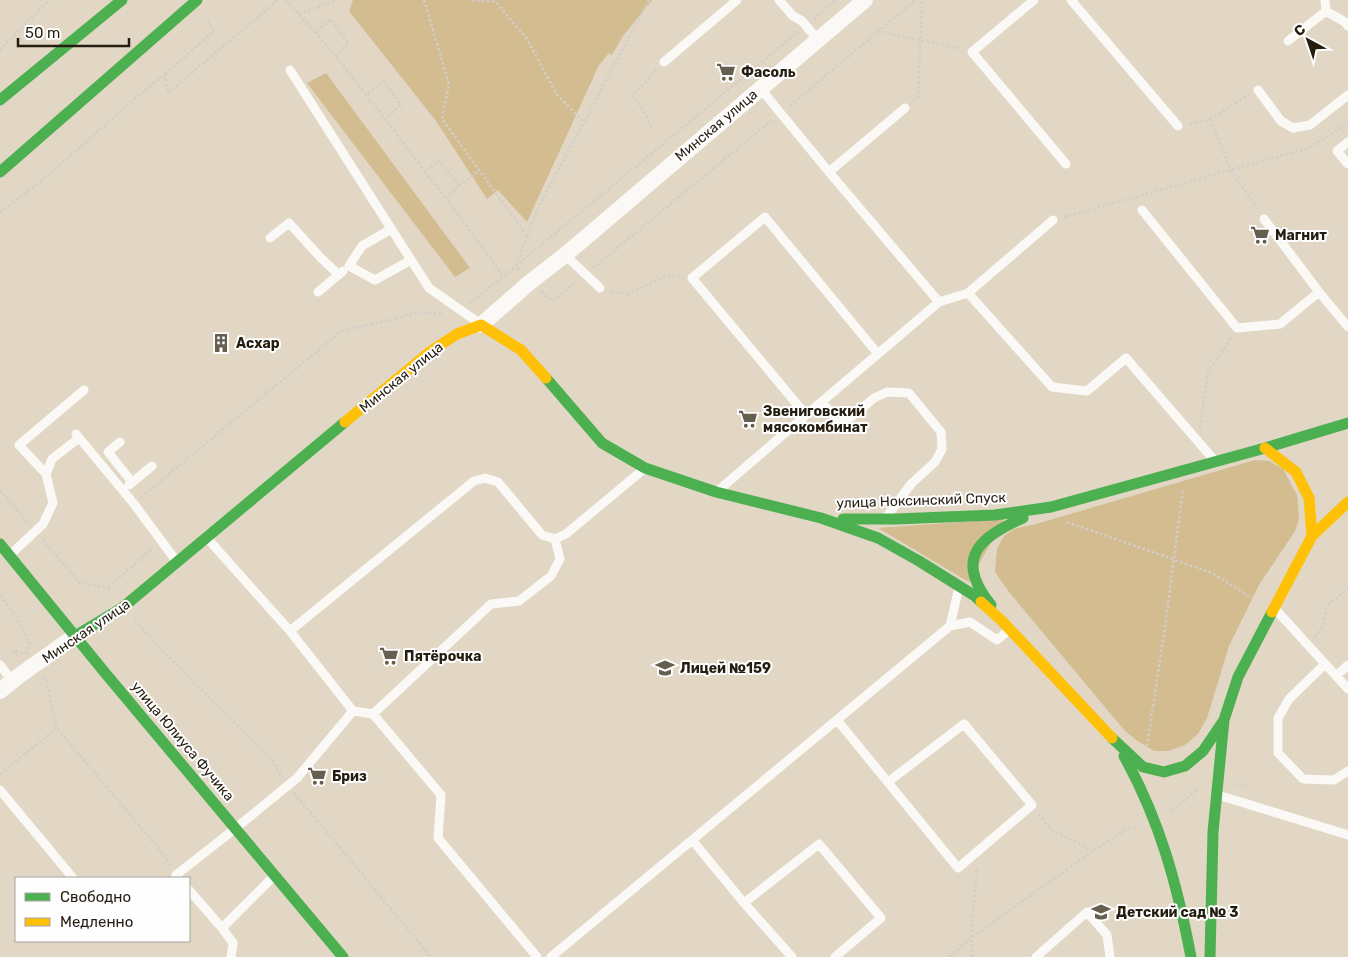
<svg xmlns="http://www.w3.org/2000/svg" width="1348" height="957" font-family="Rubik,sans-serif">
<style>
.green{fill:#d2bc90}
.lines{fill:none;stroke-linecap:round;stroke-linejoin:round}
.path{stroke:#d2cec9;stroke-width:2.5;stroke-dasharray:2.5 2.5;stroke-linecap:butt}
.lane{stroke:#faf9f6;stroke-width:9}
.street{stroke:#faf9f6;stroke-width:16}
.fast{stroke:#4caf50;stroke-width:11}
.slow{stroke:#ffc107;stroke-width:11}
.labels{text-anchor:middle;stroke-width:4;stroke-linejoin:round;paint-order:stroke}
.poi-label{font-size:14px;font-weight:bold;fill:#241d10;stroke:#fefefe;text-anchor:start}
.street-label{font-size:14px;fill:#241d10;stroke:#fefefe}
</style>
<rect width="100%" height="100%" fill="#e1d7c4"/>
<path class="green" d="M353,0H652L623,36L612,55L609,53L599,65L527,222L498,190L487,199L436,121L349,11Z
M326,73L470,268L455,277L307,83Z
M1255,460L1269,461L1283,469L1297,495L1299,519L1295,531L1259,585L1229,646L1207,718L1198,734L1185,745L1168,751H1154L1136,740L1125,731L1009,592L995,572L997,549L1004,536L1014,529L1036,524Z
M1004,519L969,582L878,528Z"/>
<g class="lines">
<path class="path" d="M286,0L315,32L330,19L349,43L335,55L366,95L384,81L401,105L385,119L425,172L439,160L459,186L446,198L503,276
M424,0L449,84L442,119L527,236
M472,0L496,2L527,39L557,95L584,122
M299,14L337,0
M814,19L835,0
M878,31L961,49
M315,32L335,55
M0,50L49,0
M165,74L214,31L207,19
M366,95L385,119
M913,101L918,97L922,0
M790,106L915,0
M1210,119L1231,170L1257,209
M1190,124L1210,119L1249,95
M651,127L643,109L632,96L657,69
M425,172L446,198
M459,186L479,170
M0,212C59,171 109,118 165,74L168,93L278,0
M1064,217L1309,148L1348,123
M593,268L772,120
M519,270L516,266L539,206L649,0
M612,291L628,294L669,275L681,276
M541,292L553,301L577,281
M469,304L516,266L798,32
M1200,428L1208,372L1231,338
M0,490L28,523
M141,497L342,331L402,317L417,312L444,314
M1067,522L1212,573L1252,598
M43,540L80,583L108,588L111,592
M108,588L152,548
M0,596L16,616L30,644L26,653L14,651
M135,621L162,650L272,760L282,777
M1315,637L1323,626L1327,606L1348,588
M13,651L19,657
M42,677L46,681L57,728L164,855L170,865
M1147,746L1166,620L1183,489
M0,774L57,728
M1236,784L1247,786
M294,793L431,957
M1172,811L1198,789
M1039,814L1050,829L1093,851
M950,957L971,938L1093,851L1126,829L1136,827
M972,957L971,938L977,867"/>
<path class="lane" d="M779,0L793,16L802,21L818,40
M1034,0L972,52L1066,164
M1071,0L1178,126
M1325,0L1326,11
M1288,41L1326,11L1345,22L1348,26
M664,62L737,0
M290,70L429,288L479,323
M760,88L829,172L939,302
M1258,90L1281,121L1293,128L1310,125L1348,95
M1348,142L1337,151L1348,164
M829,172L905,108
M1142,210L1237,328L1280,324L1319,292
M1264,219L1319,292L1348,327
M391,229L362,246L349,266L375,280L411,260
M270,238L289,223L322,259L339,275
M565,255L600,288
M318,292L343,271
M968,293L1052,387L1087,391L1126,358L1214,460
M822,402L842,425L874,398L887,392L909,393L941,432L942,449L935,462L911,484L887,516
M806,415L939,302L968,293L1053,220
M76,434L134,504L177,562
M120,442L108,452L132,482
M46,474L19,445L84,390
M129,485L152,466
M720,489L806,415L692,278L765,217L878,354
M207,538L290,631
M10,555L43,524L53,503L46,474L52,459L79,438
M1276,610L1348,689
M950,626L959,587
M1325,664L1289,699L1278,718V753L1303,779L1334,780L1348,771
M0,665L12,681
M1336,676L1348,665
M353,711L373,714L491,604L519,601L551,576L560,559L555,539
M373,714L441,795L438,838L537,957
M837,720L958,868L1032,805L964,724L888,782
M0,790L73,878
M1218,795L1348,835
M692,840L744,903L792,957
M178,878L176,875L236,828L297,778L353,711L290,631L474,481L485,478L498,482L542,535L555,539L566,534L644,469
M189,890L222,928
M744,903L819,844L881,918L835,957
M231,957L233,943L222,928L274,876
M551,957L950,626L970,622L997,640L1009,630
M1036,957L1087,912L1107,935L1110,957"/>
<path class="street" d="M481,325L529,283L565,255L865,0
M0,691L20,675L75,636"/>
<path class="fast" d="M0,100L122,0
M0,172L197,0
M546,378L602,443L645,468L716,492L821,518L878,538L919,561L975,596L981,602
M843,519H896L995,515L1051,507L1265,448L1348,423
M0,544L106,674L343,957
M991,605C954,559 978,538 1023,518
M75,636L122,608L345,422
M1112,738L1143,767L1164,772L1185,766L1203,751L1224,720
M1124,756C1160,821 1177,884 1191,957
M1210,957L1213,832L1224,720L1238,677L1272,612"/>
<path class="slow" d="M345,422L431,351L457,334L481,325L521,350L546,378
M1265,448L1296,472L1309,498L1312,536
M981,602L1002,621L1112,738
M1272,612L1312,536L1348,502"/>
</g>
<defs>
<g id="supermarket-bare" transform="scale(1.5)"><path d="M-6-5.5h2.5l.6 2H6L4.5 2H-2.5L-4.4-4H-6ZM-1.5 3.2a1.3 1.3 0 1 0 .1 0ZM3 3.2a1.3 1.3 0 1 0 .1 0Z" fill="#665e4f" stroke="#fefefe" stroke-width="2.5" paint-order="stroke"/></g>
<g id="building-bare" transform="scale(1.5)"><path d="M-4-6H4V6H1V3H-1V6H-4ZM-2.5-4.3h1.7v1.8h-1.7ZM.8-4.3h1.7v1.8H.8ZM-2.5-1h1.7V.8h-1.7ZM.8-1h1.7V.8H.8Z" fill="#665e4f" stroke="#fefefe" stroke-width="2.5" paint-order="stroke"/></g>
<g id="school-bare" transform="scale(1.5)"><path d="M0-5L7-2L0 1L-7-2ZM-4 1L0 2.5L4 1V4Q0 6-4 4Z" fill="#665e4f" stroke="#fefefe" stroke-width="2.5" paint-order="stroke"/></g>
</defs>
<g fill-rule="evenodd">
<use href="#supermarket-bare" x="726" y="72"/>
<use href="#supermarket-bare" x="1260" y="235"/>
<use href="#building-bare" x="221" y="343"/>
<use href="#supermarket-bare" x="748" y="419"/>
<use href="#supermarket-bare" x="389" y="656"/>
<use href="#school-bare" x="665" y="668"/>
<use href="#supermarket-bare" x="317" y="776"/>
<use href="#school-bare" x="1101" y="912"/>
</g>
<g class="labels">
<g class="poi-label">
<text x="741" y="77">Фасоль</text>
<text x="1275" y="240">Магнит</text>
<text x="236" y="348">Асхар</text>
<text x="763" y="416">Звениговский<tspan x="763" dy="16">мясокомбинат</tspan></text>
<text x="404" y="661">Пятёрочка</text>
<text x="680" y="673">Лицей №159</text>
<text x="332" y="781">Бриз</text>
<text x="1116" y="917">Детский сад № 3</text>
</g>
<g class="street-label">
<text transform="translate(716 125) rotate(-40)" y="5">Минская улица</text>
<text transform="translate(401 377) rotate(-39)" y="5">Минская улица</text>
<text transform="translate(921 500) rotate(-2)" y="5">улица Ноксинский Спуск</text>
<text transform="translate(86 631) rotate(-34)" y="5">Минская улица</text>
<text transform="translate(183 741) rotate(50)" y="5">улица Юлиуса Фучика</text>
</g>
</g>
<rect x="15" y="877" width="175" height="65" fill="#fefefe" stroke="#a7a49f"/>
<rect x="25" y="893" width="25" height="8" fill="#4caf50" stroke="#a7a49f"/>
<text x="60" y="902" font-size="15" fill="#241d10">Свободно</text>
<rect x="25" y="918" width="25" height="8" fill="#ffc107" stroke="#a7a49f"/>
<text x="60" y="927" font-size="15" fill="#241d10">Медленно</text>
<g transform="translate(1308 40) rotate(320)" stroke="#fefefe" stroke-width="4" paint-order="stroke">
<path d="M0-4L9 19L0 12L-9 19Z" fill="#241d10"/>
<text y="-8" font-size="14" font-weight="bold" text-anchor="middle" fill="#241d10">С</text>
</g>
<path d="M18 38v8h111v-8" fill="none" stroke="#241d10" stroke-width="2.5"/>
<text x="25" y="38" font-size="15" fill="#241d10" stroke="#fefefe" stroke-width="4" paint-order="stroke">50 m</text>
</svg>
